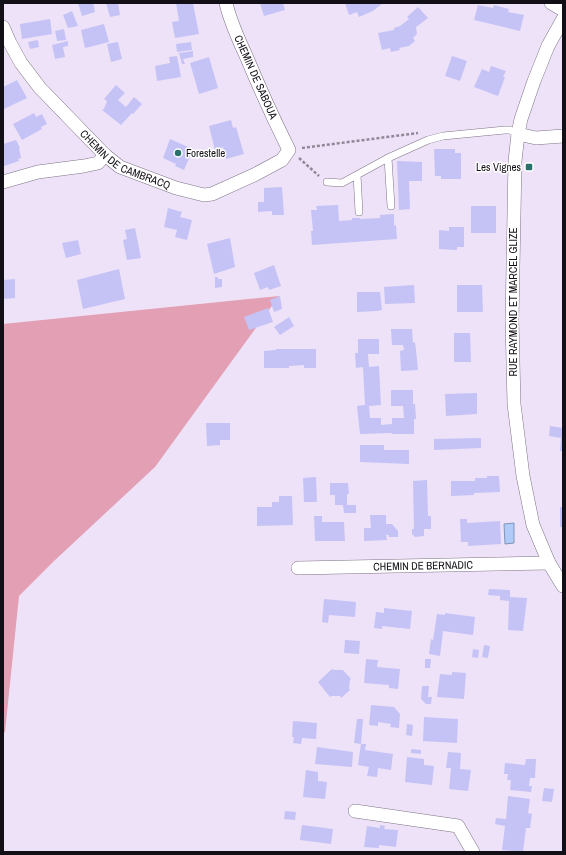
<svg xmlns="http://www.w3.org/2000/svg" width="566" height="855" font-family="'Archivo Narrow',sans-serif">
<style>
.green{fill:#e39fb3}
.water{fill:#b1cbf9;stroke:#8293b5}
.building{fill:#c5c3f6}
.lines{fill:none;stroke-linecap:round;stroke-linejoin:round}
.lane-casing{stroke:#7f7487;stroke-width:8}
.street-casing{stroke:#7f7487;stroke-width:14}
.path{stroke:#908897;stroke-width:2.5;stroke-dasharray:3 2;stroke-linecap:butt}
.lane{stroke:#fff;stroke-width:7}
.street{stroke:#fff;stroke-width:13}
.poi-dot{fill:#29726c;stroke:#fff;stroke-width:1.5}
.labels{text-anchor:middle;stroke-width:3;stroke-linejoin:round;paint-order:stroke}
.street-label{font-size:11px;fill:#130f16;stroke:#fff}
.poi-label{font-size:11px;fill:#130f16;stroke:#fff;text-anchor:start}
</style>
<rect width="100%" height="100%" fill="#eee2f8"/>
<path class="green" d="M279,296L155,467L54,561L19,596L5,732L3,733V324Z"/>
<path class="water" d="M514,523V543L505,544L504,524Z"/>
<path class="building" d="M78,3H93L95,12L82,16Z
M106,3H118L120,15L110,17Z
M176,3H193L199,34L175,38L172,22L179,21Z
M260,3H277L278,4L283,3L285,10L264,16Z
M345,3H383L373,11L359,17L357,12L349,15Z
M478,5L493,8L494,5L509,9L508,12L524,15L520,31L474,20Z
M418,7L428,18L416,27L417,34L413,38L415,41L409,46L399,48L400,50L391,52L390,48L382,50L378,33L394,30V28L400,26L409,19L407,17Z
M72,11L78,26L68,28L63,15Z
M50,19L52,34L22,39L20,24Z
M104,24L109,42L85,48L81,30Z
M64,29L66,40L57,41L55,31Z
M38,40L39,47L30,49L28,42Z
M68,41V46L63,47L65,57L55,59L52,45Z
M118,42L122,59L111,62L107,44Z
M191,42L192,50L177,52L176,44Z
M193,51V57L183,59L185,64H182L179,53Z
M177,56L181,77L157,81L155,66L170,63L169,57Z
M452,56L467,61L460,81L445,76Z
M209,57L218,88L199,94L190,63Z
M491,66L506,71L503,77H505L498,96L474,87L482,69L489,72Z
M17,80L27,98L4,109L3,107V87Z
M116,85L125,93L118,100L126,107L134,97L142,104L133,114L132,113L121,125L102,110L104,109L107,101L104,99Z
M34,113L36,117L42,114L47,124L41,127L42,129L22,140L13,124Z
M231,120L233,128L236,127L244,154L226,159L223,147L215,150L209,126Z
M170,139L193,149L184,170L175,166L176,164L163,158Z
M16,140L20,148H19L21,158L18,159L19,161L4,166L3,144Z
M434,149H455V153H461V179H441V176H435Z
M397,161L422,162V181H409L410,209L399,210Z
M282,187L284,215H272V211L258,212V202H264V188Z
M338,205L339,221L352,220V218H360V219L380,218V215L394,214V226L396,225L397,239L312,245L311,231H313L311,210H317L316,206Z
M471,206H496V233H471Z
M168,208L182,212L180,217L192,220L187,240L175,237L177,230L164,227Z
M449,227H464V247H457V250L439,249V230L449,231Z
M135,228L141,258L127,260L123,240L127,239L125,230Z
M230,238L235,267L214,274L207,244Z
M78,240L81,254L66,258L62,243Z
M274,265L281,286L269,290L268,287L260,290L254,273Z
M119,269L125,299L83,309L77,280Z
M215,277H218V279H222V287L215,288Z
M15,279V298L3,299V280Z
M414,285L415,303L385,304L384,287Z
M457,285H482L483,312H457Z
M357,292H380L382,310L377,311L357,312Z
M280,296L282,309L274,312L270,300Z
M268,308L273,322L249,330L244,317Z
M289,317L294,326L280,335L274,327Z
M391,329H412L413,343L415,342L416,350L418,370L401,371L400,351L404,350L403,345H392Z
M454,333H470L471,362H454Z
M358,339H379V354H368L369,367L379,366L381,405L369,406L370,418H381V425L392,424V418H404L403,406H391V390H413V404H415L416,419H414V434H392V433L360,434L357,406L365,405L363,367L356,368L355,353H358Z
M276,349H316V368H304V365L289,366V368H264V351L276,350Z
M477,393V414L446,416L445,394Z
M206,423H230V440H220V445L207,446Z
M550,426L563,428V451H560L561,438L549,436Z
M481,438V448L434,450V439Z
M360,445H384V450H409V464L360,462Z
M487,476H499L500,492L474,493V495L451,496V481H475V478H487Z
M316,477L317,502H304L303,478Z
M427,480L428,516H431V529H424V536L415,537L412,534V529H414L413,481Z
M330,483H348L349,494H347V505H356V513H344L343,505H335V495H330Z
M279,496H292L293,525L257,526V507H272V502H279Z
M560,507H563V527H560Z
M370,515H386V524H392L398,531V537H389V535H386L387,540L364,541V528H371Z
M314,516H322V522H344L345,541H315Z
M460,519H467V523L500,521L501,544L468,546V542H461Z
M489,589L510,590V597L527,598L523,631L508,630L509,601L500,600V596L488,595Z
M324,599L356,602L355,617L329,615L328,623L322,622Z
M384,608L412,611L410,629L382,626V629L374,628L376,612L384,613Z
M445,613L475,617L473,635L443,631L440,656L429,654L431,639L433,640L437,614L445,615Z
M345,640L360,641L359,654L344,653Z
M484,645L490,646L488,658L482,657Z
M473,649L479,650L478,658L472,657Z
M366,659L378,660L377,667L400,669L398,689L389,688V685L364,683Z
M425,659H431L430,668H425Z
M332,669L334,670H343L351,679L350,680L349,688L350,690L341,698L340,696H332L330,697L318,682Z
M452,672L466,673L464,699L437,697L440,674L452,675Z
M422,686H429L428,697H432L431,704H426L421,699Z
M371,705L394,707L400,714L399,728L390,727L391,724L378,722V726L369,725Z
M424,717L458,719L457,743L423,741Z
M357,719H363L361,744L354,743Z
M293,721L317,723L316,739L302,738L301,744L293,743L294,737H292Z
M407,724L413,725L412,736L406,735Z
M361,744H366L365,750L393,754L391,770L378,768L377,777L367,776L369,767L358,765Z
M317,747L353,752L352,767L315,764Z
M411,749L421,750V754L411,753Z
M448,752L461,753L460,769L471,770L468,791L449,789L451,768H446Z
M407,757L424,759V765L434,766L432,785L405,782Z
M526,759H536L535,778H530L529,786H532L531,792L510,790L511,780H507L508,774H504L505,763L525,765Z
M306,770L318,772V781L327,782L325,799L303,797Z
M544,788L554,789L552,802L542,801Z
M508,796L530,799L528,813L532,814L530,828H526L523,852L502,850L505,826L495,824L496,818L506,819Z
M285,811L296,812L295,820L284,819Z
M302,825L333,829L331,844L300,840Z
M380,825L385,826L384,829L398,830L396,847L379,845V848L364,847L367,826L380,828Z"/>
<g class="lines">
<g class="lane-casing">
<path id="lane" d="M388,158L391,206
M357,175L359,212
M327,182L342,183L388,158L428,140L443,136L505,130H510L518,134"/>
</g>
<g class="street-casing">
<g id="street">
<path d="M551,3L563,10"/>
<path d="M563,19L548,46L534,81L521,119L518,134L515,161L512,320L514,404L523,476L533,525L549,563L563,586"/>
<path id="s1" d="M3,27L10,43L21,63L40,88L105,155L120,167L176,188L204,195L212,194L254,175L282,160L289,150C274,120 260,89 247,58C239,40 230,22 226,3"/>
<path d="M518,134L536,138L563,136"/>
<path d="M3,182L38,172L84,166L98,163L105,155"/>
<path id="s2" d="M298,568L549,563"/>
<path d="M355,811L458,826L473,852"/>
</g>
</g>
<path class="path" d="M302,148L418,133
M299,158L319,176"/>
<use href="#lane" class="lane"/>
<use href="#street" class="street"/>
</g>
<g class="poi-dot">
<circle cx="178" cy="153" r="4"/>
<rect x="525" y="163" width="8" height="8" rx="2"/>
</g>
<g class="labels">
<g class="street-label">
<text transform="translate(256 77) rotate(66)" y="4">CHEMIN DE SABOUA</text>
<text dy="4" stroke="none"><textPath href="#s1" startOffset="185">CHEMIN DE CAMBRACQ</textPath></text>
<text transform="translate(513 302) rotate(-90)" y="4">RUE RAYMOND ET MARCEL GLIZE</text>
<text dy="4" stroke="none"><textPath href="#s2" startOffset="125">CHEMIN DE BERNADIC</textPath></text>
</g>
<g class="poi-label">
<text x="186" y="157">Forestelle</text>
<text x="521" y="171" text-anchor="end">Les Vignes</text>
</g>
</g>
<rect width="566" height="855" fill="none" stroke="#130f16" stroke-width="8"/>
</svg>
